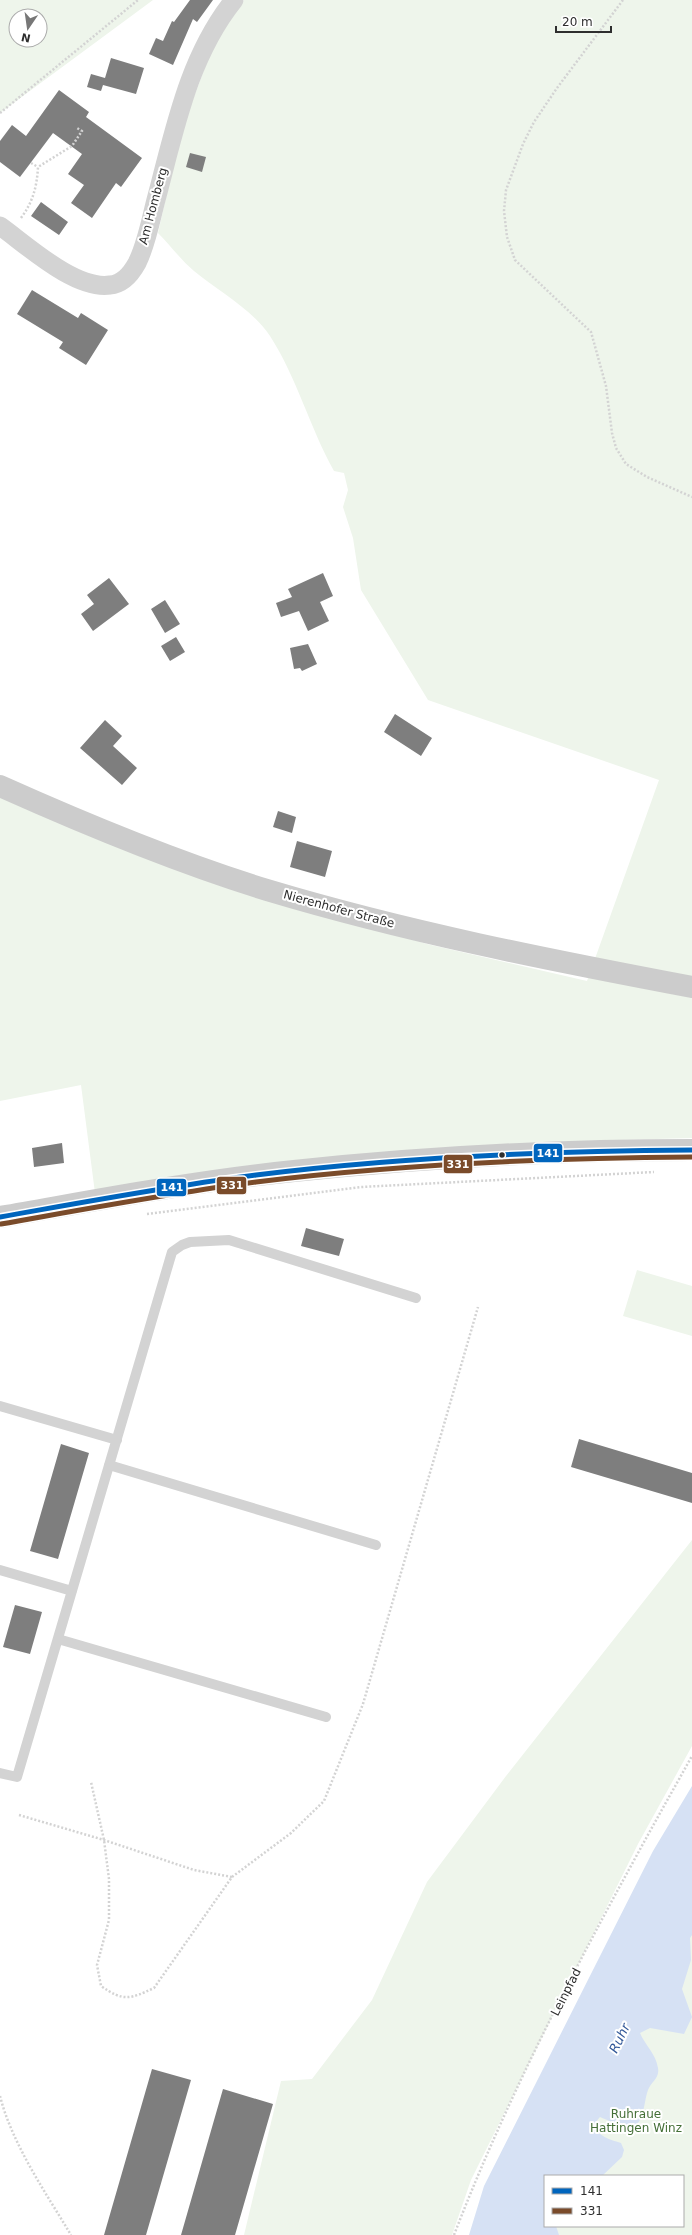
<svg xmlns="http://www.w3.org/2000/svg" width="692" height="2235" font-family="'DejaVu Sans',sans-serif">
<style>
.green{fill:#eef5eb;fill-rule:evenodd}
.water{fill:#d6e1f4}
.building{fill:#7e7e7e}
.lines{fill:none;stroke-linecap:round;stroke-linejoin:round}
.path{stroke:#d3d3d3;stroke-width:2.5;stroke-dasharray:2 2;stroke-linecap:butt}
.service{stroke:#d3d3d3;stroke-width:10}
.minor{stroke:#d3d3d3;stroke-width:19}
.secondary{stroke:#ccc;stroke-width:22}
.bus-1-casing{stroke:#fff;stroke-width:8}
.bus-2-casing{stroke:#fff;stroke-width:8}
.bus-1{stroke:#0065bd;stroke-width:5}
.bus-2{stroke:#7a4b2a;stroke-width:5}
.bus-dot{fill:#2e2e2e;stroke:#fff;stroke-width:1.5}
.labels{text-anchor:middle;stroke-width:4;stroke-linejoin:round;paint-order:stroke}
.street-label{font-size:12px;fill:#2e2e2e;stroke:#fff}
.park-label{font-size:12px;fill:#446f37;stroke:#fff}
.water-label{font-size:13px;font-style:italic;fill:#345999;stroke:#fff}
.line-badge{stroke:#fff;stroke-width:1.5}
.badge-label{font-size:11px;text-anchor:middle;font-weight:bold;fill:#fff}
</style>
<rect width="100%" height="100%" fill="#fff"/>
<path class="green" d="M0,0H153L0,113ZM16,16H40V40H16Z
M244,0H692V1138L546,1142L95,1193L81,1085L0,1101V797L279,899L427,944L587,981L659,780L428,700L361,590L353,538L343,507L348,490L344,473L334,471C310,428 297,378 270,336C252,309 218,291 194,271C181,260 170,245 158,233L170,180L189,110L215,41Z
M637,1270L692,1286V1336L623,1316Z
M692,1540V1746L638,1844L471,2180L452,2235H244L281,2081L312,2079L372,2000L427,1882L506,1776Z
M692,1875V2235H534L545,2226H683V2176H556Z"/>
<path class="water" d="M692,1786V1935L690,1938L691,1960L682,1989L692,2017L684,2034L650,2028L640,2033C645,2045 656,2054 658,2068C660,2078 651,2082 648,2090C645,2098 644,2113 640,2120C633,2133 610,2121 600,2117L594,2124C598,2137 609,2139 621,2143L624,2150L622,2157L602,2176H545V2226H556L559,2235H469L484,2186L653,1851Z"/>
<path class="building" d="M190,0H213L197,22L193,19L173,65L149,54L156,38L163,41L172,21L174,22Z
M111,58L144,68L136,94L103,85L101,91L87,87L91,74L105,78Z
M59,90L89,112L86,117L142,158L121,187L116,183L92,218L71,203L84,185L68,174L82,154L53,133L20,177L0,162V141L12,125L26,136Z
M190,153L206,157L202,172L186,167Z
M41,202L68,222L59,235L31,216Z
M32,290L78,318L81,313L108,330L86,365L59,348L63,342L17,314Z
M323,573L333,596L320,602L329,621L308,631L299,611L281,617L276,603L292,597L288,589Z
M109,578L129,604L93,631L81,614L94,604L87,595Z
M165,600L180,624L165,633L151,609Z
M176,637L185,652L170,661L161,646Z
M308,644L317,664L302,671L300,668L294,669L290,648Z
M395,714L432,738L421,756L384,732Z
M105,720L122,736L113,746L137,768L122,785L80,748Z
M278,811L296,817L292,833L273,827Z
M297,841L332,851L325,877L290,867Z
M62,1143L64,1163L34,1167L32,1148Z
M306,1228L344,1239L339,1256L301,1246Z
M579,1439L692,1473V1503L571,1467Z
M61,1444L89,1453L58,1559L30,1551Z
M15,1605L42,1612L30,1654L3,1647Z
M152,2069L191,2080L146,2235H104Z
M223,2089L273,2104L235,2235H181Z"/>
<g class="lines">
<path class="path" d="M623,0L557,88L534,122L523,144L506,190L504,211L507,237L515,260L591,332L606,386L612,433L616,448L626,464L647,477L692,497
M0,113L138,0
M31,163L38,167
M21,218C33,202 37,186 38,167L72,146L82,131L77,128
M147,1214L361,1187L654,1172
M19,1815L104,1840L194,1870L232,1877L154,1988C130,1999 124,2002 101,1986L97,1965L109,1920V1879L104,1840L91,1782
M232,1877L291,1833L324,1801L363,1704L478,1307
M0,2096C12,2144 46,2193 71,2235
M454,2235C518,2069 605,1911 692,1756"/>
<path class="service" d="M0,1406L117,1440
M109,1465L376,1545
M0,1570L72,1591
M58,1639L326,1717
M0,1773L17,1777L172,1252L182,1245L190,1242L229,1240L416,1298"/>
<path class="minor" d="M0,226C28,246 75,290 110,285C123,284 131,274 137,263C147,243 151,218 157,196C175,128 189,56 234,0"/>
<path class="secondary" d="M0,786C87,825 176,862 267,890C407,932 549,960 692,987
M0,1217C98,1200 195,1181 294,1171C426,1157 559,1150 692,1150"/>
<g class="bus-1-casing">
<path id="bus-1" d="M0,1217C85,1202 170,1186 256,1175C400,1157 546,1151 692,1150"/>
</g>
<g class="bus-2-casing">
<path id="bus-2" d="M1,1224C86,1209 171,1193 256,1182C401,1164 547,1158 692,1157"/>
</g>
<use href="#bus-1" class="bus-1"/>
<use href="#bus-2" class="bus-2"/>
</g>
<circle class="bus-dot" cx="502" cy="1155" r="3.5"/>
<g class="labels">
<g class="street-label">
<text transform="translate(153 206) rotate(-75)" y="4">Am Homberg</text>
<text transform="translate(339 909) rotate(15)" y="4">Nierenhofer Straße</text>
<text transform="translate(566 1992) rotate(-63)" y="4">Leinpfad</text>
</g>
<g class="park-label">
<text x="636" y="2118">Ruhraue<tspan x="636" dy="14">Hattingen Winz</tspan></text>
</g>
<g class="water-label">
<text transform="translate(619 2038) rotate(-64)" y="5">Ruhr</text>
</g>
</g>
<g class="line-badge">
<rect x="533" y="1143" width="30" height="20" rx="4" fill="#0065bd"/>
<rect x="443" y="1154" width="30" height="20" rx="4" fill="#7a4b2a"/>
<rect x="216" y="1176" width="31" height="19" rx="4" fill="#7a4b2a"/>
<rect x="156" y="1178" width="31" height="19" rx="4" fill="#0065bd"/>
</g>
<g class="badge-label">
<text x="548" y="1157">141</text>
<text x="458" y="1168">331</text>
<text x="232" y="1189">331</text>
<text x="172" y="1191">141</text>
</g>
<rect x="544" y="2175" width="140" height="52" fill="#ffffff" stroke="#ababab"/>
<rect x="552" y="2188" width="20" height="6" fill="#0065bd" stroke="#ababab"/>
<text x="580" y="2195" font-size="12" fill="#2e2e2e">141</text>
<rect x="552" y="2208" width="20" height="6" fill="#7a4b2a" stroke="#ababab"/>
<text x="580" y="2215" font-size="12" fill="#2e2e2e">331</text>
<g transform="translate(28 28) rotate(193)"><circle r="19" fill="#ffffff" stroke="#ababab"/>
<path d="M0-3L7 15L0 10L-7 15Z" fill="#777777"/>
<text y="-6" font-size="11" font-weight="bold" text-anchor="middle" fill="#2e2e2e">N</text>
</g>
<path d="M556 26v6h55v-6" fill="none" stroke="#2e2e2e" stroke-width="2"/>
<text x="562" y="26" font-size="12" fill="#2e2e2e" stroke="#ffffff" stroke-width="3" paint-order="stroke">20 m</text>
</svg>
